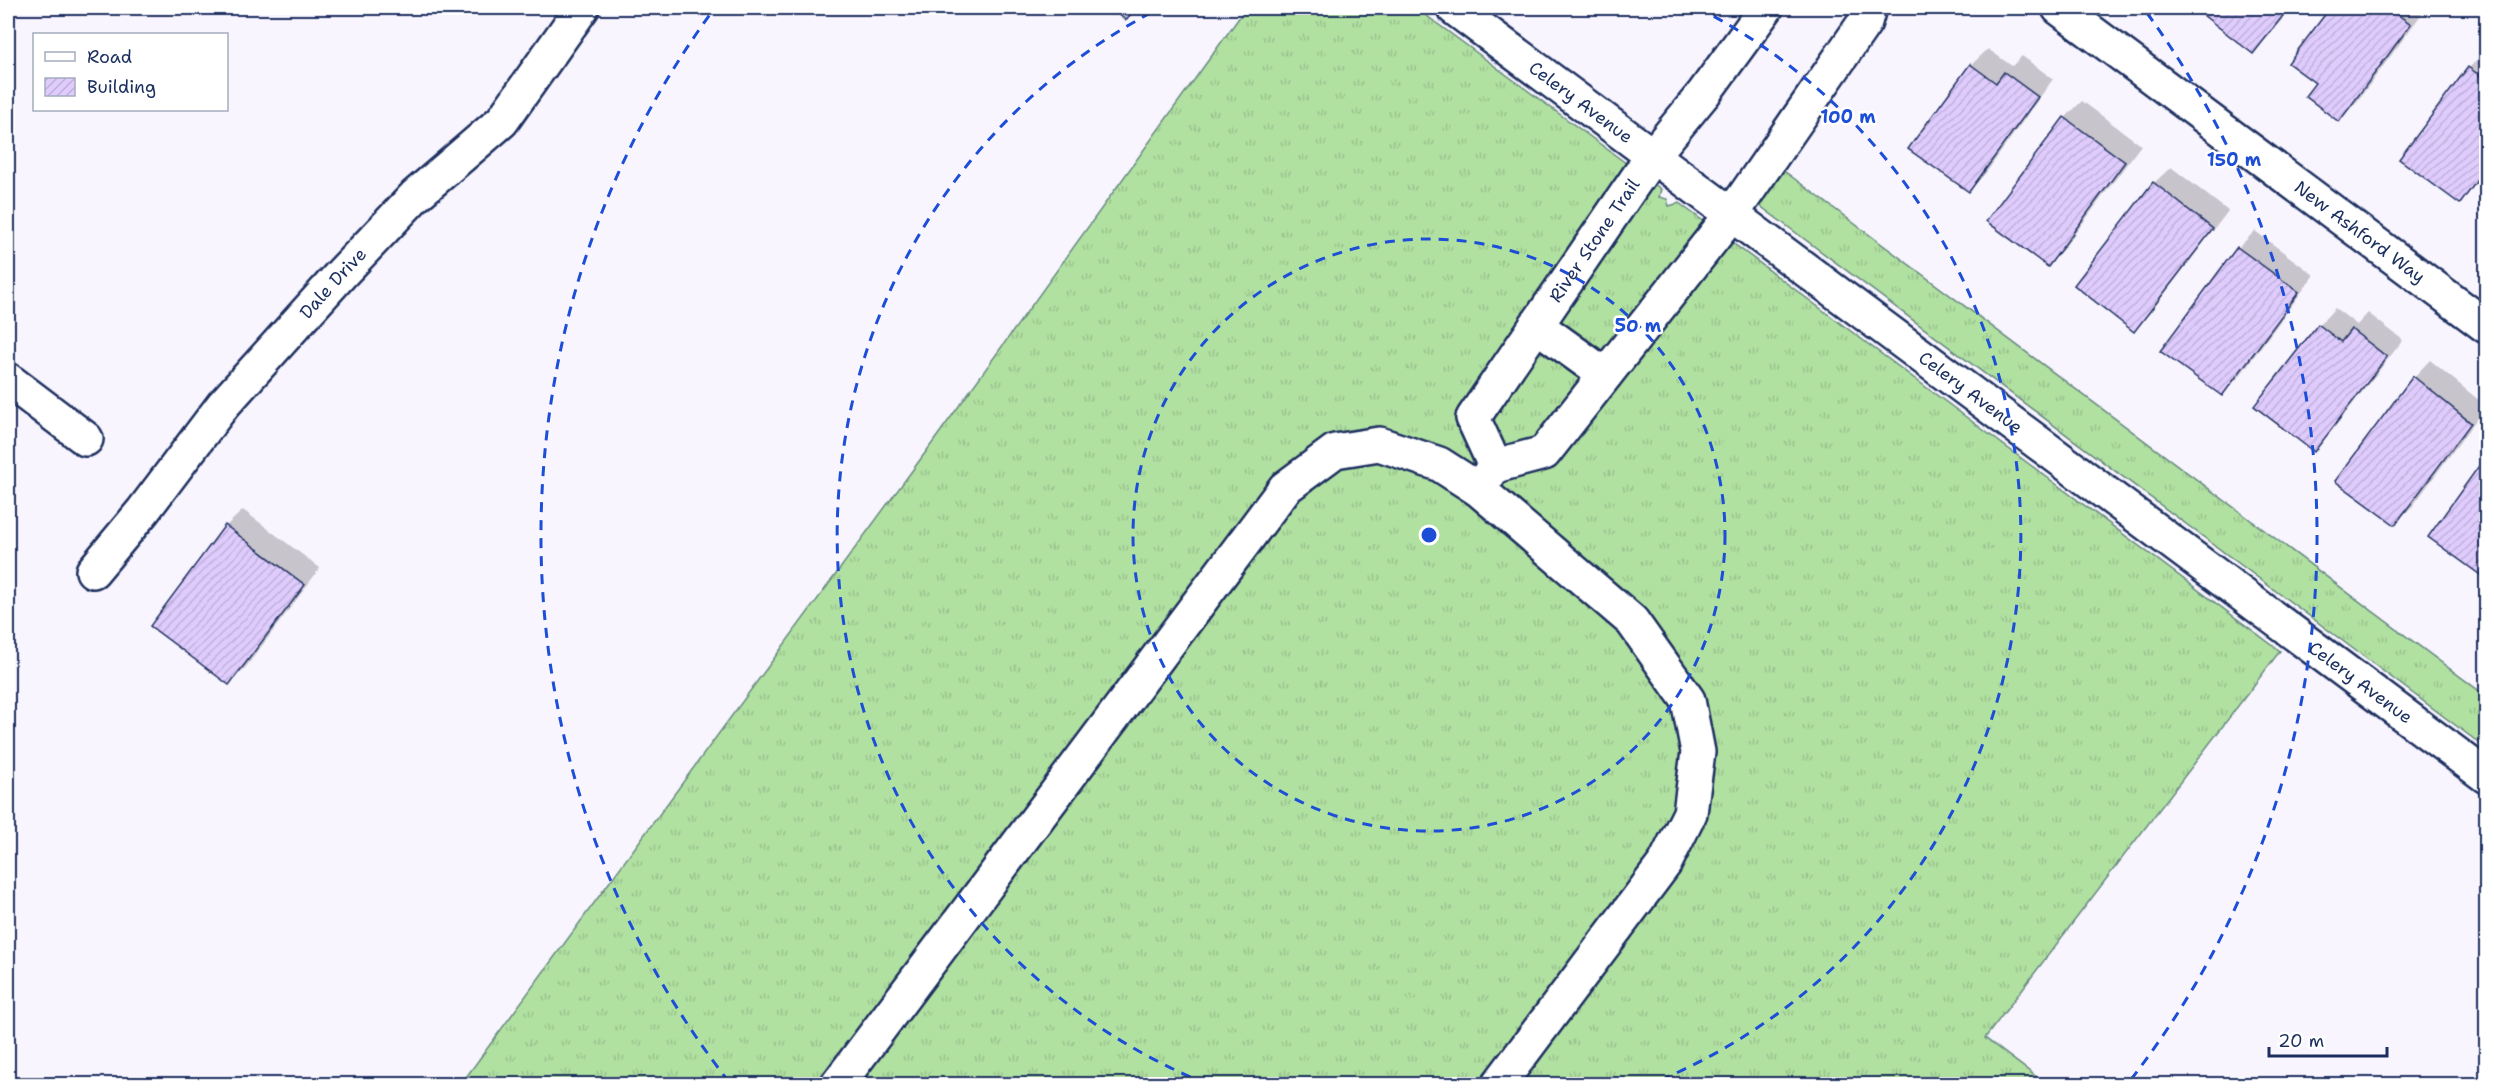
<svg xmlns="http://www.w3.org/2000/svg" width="2494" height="1092" font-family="'Shantell Sans',sans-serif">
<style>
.grass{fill:url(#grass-tufts);stroke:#668880;stroke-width:1.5}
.shadow{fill:#0003}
.building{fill:url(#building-hatch);stroke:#1b2f5e;stroke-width:1.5}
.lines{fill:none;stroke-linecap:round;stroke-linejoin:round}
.minor-casing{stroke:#1b2f5e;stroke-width:38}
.major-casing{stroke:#1b2f5e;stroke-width:38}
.minor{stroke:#fff;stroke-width:33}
.major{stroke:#fff;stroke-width:33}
.ring{fill:none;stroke:#1d4ed8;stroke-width:3;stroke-dasharray:10 8}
.labels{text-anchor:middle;stroke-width:5;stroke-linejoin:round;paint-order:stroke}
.street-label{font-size:18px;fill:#1b2f5e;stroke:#fff}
.centre{fill:#1d4ed8;stroke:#fff;stroke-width:3}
.ring-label{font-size:18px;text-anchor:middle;font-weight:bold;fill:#1d4ed8;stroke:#fff;stroke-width:5;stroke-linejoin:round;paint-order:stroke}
</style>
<defs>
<pattern id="grass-tufts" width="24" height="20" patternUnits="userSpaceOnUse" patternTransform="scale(1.5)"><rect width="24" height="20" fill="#b1e1a1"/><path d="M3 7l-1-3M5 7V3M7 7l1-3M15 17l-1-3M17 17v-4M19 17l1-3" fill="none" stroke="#98c18d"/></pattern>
<pattern id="building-hatch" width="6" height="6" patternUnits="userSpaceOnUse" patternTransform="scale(1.5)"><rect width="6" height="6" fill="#dfccfd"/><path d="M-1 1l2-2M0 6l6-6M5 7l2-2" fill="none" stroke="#bfb0db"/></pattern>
</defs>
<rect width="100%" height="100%" fill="#f9f5ff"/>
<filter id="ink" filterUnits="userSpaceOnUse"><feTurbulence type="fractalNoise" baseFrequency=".0167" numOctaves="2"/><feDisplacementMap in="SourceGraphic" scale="12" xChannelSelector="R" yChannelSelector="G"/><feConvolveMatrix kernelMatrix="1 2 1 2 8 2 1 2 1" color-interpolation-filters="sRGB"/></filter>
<g filter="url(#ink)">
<path class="grass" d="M1246,8H1416L1661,189L1659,197L1667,199L1669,206L1679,203L2280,651L1985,1038L2046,1084H461L928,449Z
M1780,168L2486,696V748L1732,185Z"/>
<path class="shadow" d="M2197,8H2291L2270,35L2253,52Z
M2332,8H2426L2356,103L2339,120L2317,82L2290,63Z
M1988,49L2012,66L2022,56L2053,79L1985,174L1969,190L1971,65Z
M2486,51V172L2460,202L2401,159L2469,68Z
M2082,101L2141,145L2064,248L2048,265L1988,221L2065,118Z
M2171,167L2228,211L2150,313L2134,330L2154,183Z
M2255,231L2314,275L2238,378L2222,394L2163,351L2238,248Z
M2335,308L2357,325L2368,313L2403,340L2330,433L2314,450L2319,325Z
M2430,360L2486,406L2412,507L2395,523L2414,377Z
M2486,459V578L2430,537Z
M243,510L320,568L246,667L229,683L226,526Z"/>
<path class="building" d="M1110,8H1136L1126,20Z
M2194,8H2289L2253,54Z
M2330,8H2388L2411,24L2339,122L2305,96L2315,83L2288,63Z
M1970,64L1996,83L2004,72L2038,97L1969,192L1908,149Z
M2468,67L2486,80V168L2460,204L2399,159Z
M2064,117L2125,162L2048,267L1986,221Z
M2153,182L2213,229L2134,332L2074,285Z
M2237,247L2299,292L2222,396L2160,351Z
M2318,324L2341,342L2351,329L2387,357L2314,452L2254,406Z
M2413,376L2471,423L2395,525L2335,481Z
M2486,456V579L2428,537Z
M225,525L305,585L229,685L150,626Z"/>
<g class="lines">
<g class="minor-casing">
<g id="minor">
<path id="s1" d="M2059,8L2486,326"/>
<path d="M1536,325L1605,375"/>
<path d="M8,380L86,439"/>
<path id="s2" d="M1495,466L1473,418L1653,155L1704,93L1766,8"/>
<path d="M1478,489L1495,466L1544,453L1732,214L1865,22L1869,8"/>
<path id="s3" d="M93,571L143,511L223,405L341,274L415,196L502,121L582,8"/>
<path d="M838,1084L1285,488L1335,451L1379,444L1439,464L1478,489L1632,621L1688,700L1698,752L1690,813L1665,863L1499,1084"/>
</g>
</g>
<g class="major-casing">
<g id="major">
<path id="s4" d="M1454,8L2486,776"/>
</g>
</g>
<use href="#minor" class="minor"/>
<use href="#major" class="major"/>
</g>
</g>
<g class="ring">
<circle cx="1429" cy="535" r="296"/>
<path d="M1207 1084A592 592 0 0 1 1160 8M1698 8A592 592 0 0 1 1651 1084"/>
<path d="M729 1082A888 888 0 0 1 711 13M2147 13A888 888 0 0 1 2129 1082"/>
</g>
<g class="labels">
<g class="street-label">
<text dy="6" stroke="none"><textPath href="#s4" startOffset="158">Celery Avenue</textPath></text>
<text dy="6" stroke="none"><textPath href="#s1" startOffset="375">New Ashford Way</textPath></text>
<text dy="6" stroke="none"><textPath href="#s2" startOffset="268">River Stone Trail</textPath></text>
<text dy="6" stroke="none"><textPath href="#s3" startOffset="375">Dale Drive</textPath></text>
<text dy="6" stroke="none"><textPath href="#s4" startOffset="644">Celery Avenue</textPath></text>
<text dy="6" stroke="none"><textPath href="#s4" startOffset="1130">Celery Avenue</textPath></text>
</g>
</g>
<circle cx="1429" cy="535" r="9" class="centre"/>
<g class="ring-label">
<text x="1848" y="123">100 m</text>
<text x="2234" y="166">150 m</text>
<text x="1638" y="332">50 m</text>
</g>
<rect width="2494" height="1092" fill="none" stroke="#fff" stroke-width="30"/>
<rect x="15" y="15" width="2464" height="1062" fill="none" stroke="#1b2f5e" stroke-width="2" filter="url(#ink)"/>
<rect x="33" y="33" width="195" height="78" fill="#ffffff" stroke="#a4acbf" stroke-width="1.5"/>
<rect x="45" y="52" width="30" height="9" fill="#ffffff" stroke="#a4acbf" stroke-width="1.5"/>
<text x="87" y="63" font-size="18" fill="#1b2f5e">Road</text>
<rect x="45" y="78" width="30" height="18" fill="url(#building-hatch)" stroke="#a4acbf" stroke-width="1.5"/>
<text x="87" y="93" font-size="18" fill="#1b2f5e">Building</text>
<path d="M2269 1047v9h118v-9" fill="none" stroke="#1b2f5e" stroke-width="3"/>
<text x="2278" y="1047" font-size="18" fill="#1b2f5e" stroke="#ffffff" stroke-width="4.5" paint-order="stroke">20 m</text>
</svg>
